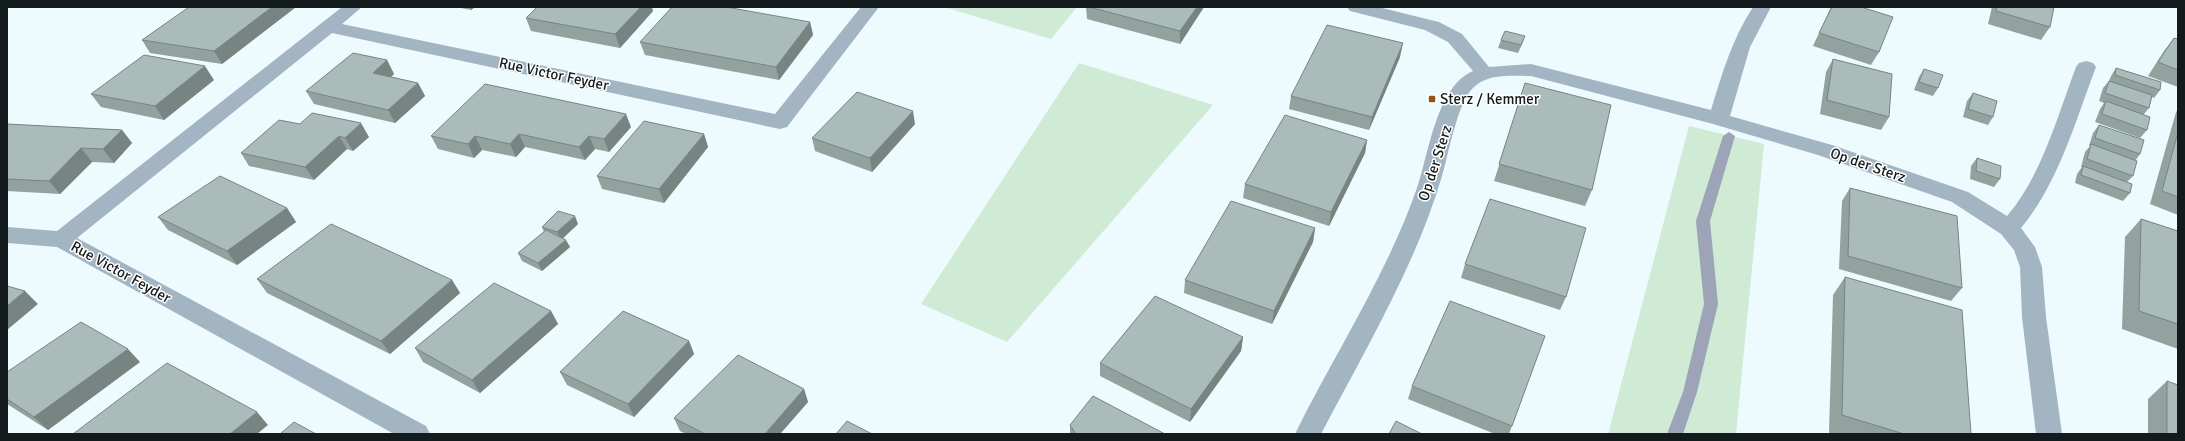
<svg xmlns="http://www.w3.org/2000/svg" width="2185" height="441" font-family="Signika,sans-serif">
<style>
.green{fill:#cfebd5}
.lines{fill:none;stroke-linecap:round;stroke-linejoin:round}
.stream{fill:#9da4b7;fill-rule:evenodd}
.street{fill:#a3b4c3;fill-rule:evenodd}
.wall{fill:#92a29f}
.shaded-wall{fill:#778482}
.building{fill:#aabcb9;stroke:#778482}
.poi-dot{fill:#925517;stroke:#fff;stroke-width:1.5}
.labels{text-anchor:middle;stroke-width:3;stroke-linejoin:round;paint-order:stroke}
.street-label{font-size:15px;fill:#141b1c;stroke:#fff}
.poi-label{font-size:15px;fill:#141b1c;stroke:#fff;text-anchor:start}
</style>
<rect width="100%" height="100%" fill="#edfbff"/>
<path class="green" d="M944,7H1077L1051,39Z
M1079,63L1213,105L1007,342L921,304Z
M1689,126L1764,144L1736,434H1608Z"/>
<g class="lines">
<path class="stream" d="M1729,132L1735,136L1710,221L1718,304L1697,392L1683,434H1667L1683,392L1704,304L1696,221L1723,136Z"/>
<path class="street" d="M342,7H362L342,24L775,114L861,7H879L787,127L780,129L332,33L77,238L426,426L430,434H394L57,247L7,243V227L57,231Z
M1347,7H1378L1439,22L1462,34L1489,67L1531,64L1711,110C1722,74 1732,39 1753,7H1771L1750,47L1730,116L1832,145L1968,192L2007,216C2042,175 2057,117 2076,67L2079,63L2086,61L2093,63L2096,67C2075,122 2059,182 2021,228L2035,247L2042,267L2046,317L2062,434H2036L2022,317L2020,267L2014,250L2001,234L1952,202L1818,155L1713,124L1531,76C1513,76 1487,73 1473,88C1457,104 1449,153 1442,176C1416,265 1364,352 1321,434H1295C1336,351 1388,273 1418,185C1429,152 1437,86 1473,71L1448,42L1425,30L1350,11Z"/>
</g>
<path class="wall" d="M296,7L222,64L150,53L142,40Z
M456,7H475L471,10Z
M1086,7H1204L1180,44L1087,19Z
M1831,7H1861L1879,52L1871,65L1813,46Z
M1992,7H2054L2050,27L2041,40L1988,24Z
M653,11L620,48L531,31L526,18Z
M810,22L813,35L779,80L645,55L640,42Z
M1525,36L1518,53L1498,48L1501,40Z
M2174,38L2178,39V87L2148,76L2164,51Z
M1400,57L1369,130L1289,109L1291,96Z
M1833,59L1889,117L1881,130L1820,114L1826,72Z
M387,60L394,74L391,77L418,83L425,96L395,123L314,104L306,91Z
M2116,68L2160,90L2154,98L2152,97L2149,108L2144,114L2147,130L2140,138L2095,122L2100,109L2104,103L2099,101L2103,88L2109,81L2111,76Z
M1924,69L1938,88L1933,96L1914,90L1919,77Z
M214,80L164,120L101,107L91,94Z
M1525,83L1592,190L1585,206L1494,181Z
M1973,93L1993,117L1988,125L1963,117L1967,101Z
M2178,110V215L2150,204L2176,112Z
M7,124L122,130L132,143L114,163L92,162L60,194L7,191Z
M300,124L369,137L353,151L347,149L314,180L249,166L241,153Z
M915,124L872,172L815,151L812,138Z
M2099,125L2140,154L2135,161L2133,176L2127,182L2130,193L2123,201L2075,183L2077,174L2082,167H2081L2085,152L2090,146H2089L2093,133Z
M631,127L609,152L595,149L585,160L525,147L516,157L482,150L474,158L438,149L431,136Z
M704,134L708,147L664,203L602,189L597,176Z
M1367,140L1365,153L1329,226L1243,198L1245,184Z
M1977,158L2000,179L1994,187L1970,179L1971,166Z
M1850,188L1962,288L1951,301L1839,269L1842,201Z
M287,208L296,222L237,265L168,230L158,217Z
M2141,219L2178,231V349L2122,329L2125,237Z
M578,224L563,238L570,247L542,271L522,261L518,253L544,232L542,227Z
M1315,228L1313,242L1272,324L1184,293L1185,280Z
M1465,264L1566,297L1560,310L1461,278Z
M1845,277L1971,434H1832L1829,433L1833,295Z
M257,279L452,280L460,293L390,354L267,293Z
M551,311L558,324L480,393L423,362L415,348Z
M1243,337L1241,351L1190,422L1100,376V363Z
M689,341L694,354L634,417L567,385L560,372Z
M140,362L48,430L7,404V372Z
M2167,381L2178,434H2148V399Z
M1412,386L1512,426L1509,434H1495L1408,399Z
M804,389L808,402L780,434H686L680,431L674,418Z
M1070,425L1165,434H1070Z"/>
<path class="shaded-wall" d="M272,7H296L222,64L214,51Z
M470,7H475L471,10Z
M641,7H652L653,11L620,48L615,34Z
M1197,7H1204L1180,44V31Z
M810,22L813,35L779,80L776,67Z
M1525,36L1522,44L1518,53L1521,45Z
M1403,43L1400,57L1369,130L1372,117Z
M387,60L394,74L380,86L373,73Z
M205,66L214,80L164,120L155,106Z
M418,83L425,96L395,123L388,110Z
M913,111L915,124L872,172L870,158Z
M626,114L631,127L609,152L604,139Z
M361,123L369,137L353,151L345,138Z
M122,130L132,143L114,163L103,149Z
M519,134L525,147L516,157L510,144Z
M704,134L708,147L664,203L659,189Z
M339,136L347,149L314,180L305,167Z
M475,136L482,150L474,158L468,144Z
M589,136L595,149L585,160L579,147Z
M1367,140L1365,153L1329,226L1331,212Z
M81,148L92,162L60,194L49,181Z
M287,208L296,222L237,265L227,251Z
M575,216L578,224L561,240L557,232Z
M1315,228L1313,242L1272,324L1274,311Z
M566,240L570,247L542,271L538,263Z
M452,280L460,293L390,354L381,341Z
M25,291L38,304L7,330V306Z
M551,311L558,324L480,393L472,380Z
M1243,337L1241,351L1190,422L1191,409Z
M689,341L694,354L634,417L628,404Z
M128,349L140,362L48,430L34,417Z
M804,389L808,402L780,434H765Z
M257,412L268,425L257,434H230Z"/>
<path class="building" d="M189,7H272L214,51L142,40Z
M537,7H641L615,34L526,18Z
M672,7H726L810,22L776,67L640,42Z
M1089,7H1197L1180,31Z
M1832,7H1861L1893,17L1879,52L1819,33Z
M1997,7H2054L2050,27L1996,11Z
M1327,25L1403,43L1372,117L1291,96Z
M1505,31L1525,36L1521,45L1501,40Z
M2174,38L2178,39V70L2158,62Z
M353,53L387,60L373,73L418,83L388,110L306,91Z
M144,55L205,66L155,106L91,94Z
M1833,59L1892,74L1889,117L1827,100Z
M2116,68L2161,82L2160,90L2115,75Z
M1924,69L1943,75L1938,88L1919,82Z
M2109,81L2152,95L2149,108L2105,93Z
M1525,83L1611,105L1592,190L1499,164Z
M485,84L626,114L604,139L589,136L579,147L519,134L510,144L475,136L468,144L431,136Z
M857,92L913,111L870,158L812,138Z
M1973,93L1997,101L1993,117L1968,109Z
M2106,101L2150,117L2147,130L2102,114Z
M312,113L361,123L345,138L339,136L305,167L241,153L279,120L300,124Z
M1285,115L1367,140L1331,212L1245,184Z
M644,121L704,134L659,189L597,176Z
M7,124L122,130L103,149L81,148L49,181L7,179Z
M2099,125L2144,140L2140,154L2095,138Z
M2178,132V197L2162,191Z
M2091,144L2137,161L2133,176L2087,159Z
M1977,158L2001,166L2000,179L1976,171Z
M2083,166L2132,184L2130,193L2081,175Z
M220,176L287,208L227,251L158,217Z
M1850,188L1957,216L1962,288L1848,256Z
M1490,199L1586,228L1566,297L1465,264Z
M1231,201L1315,228L1274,311L1185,280Z
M558,211L575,216L557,232L542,227Z
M2141,219L2178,231V324L2139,311Z
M331,224L452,280L381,341L257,279Z
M546,230L566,240L538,263L518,253Z
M1845,277L1962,310L1971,434H1904L1842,415Z
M494,283L551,311L472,380L415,348Z
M7,286L25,291L7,306Z
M1155,296L1243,337L1191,409L1100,363Z
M1450,301L1545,336L1512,426L1412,386Z
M623,311L689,341L628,404L560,372Z
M81,322L128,349L34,417L7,399V372Z
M738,355L804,389L765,434H705L674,418Z
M167,363L257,412L230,434H73Z
M2167,381L2178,385V434H2167Z
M1093,396L1165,434H1076L1070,425Z
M847,421L872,434H836Z
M1396,421L1422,434H1389Z
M294,422L316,434H280Z"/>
<rect class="poi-dot" x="1428" y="95" width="8" height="8" rx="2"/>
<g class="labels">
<g class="street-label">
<text transform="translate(554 74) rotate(12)" y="5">Rue Victor Feyder</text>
<text transform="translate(1435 163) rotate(-72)" y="5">Op der Sterz</text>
<text transform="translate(1868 165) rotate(19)" y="5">Op der Sterz</text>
<text transform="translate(121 272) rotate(29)" y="5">Rue Victor Feyder</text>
</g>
<g class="poi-label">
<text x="1440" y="104">Sterz / Kemmer</text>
</g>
</g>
<rect width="2185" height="441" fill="none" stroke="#141b1c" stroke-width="16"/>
</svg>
